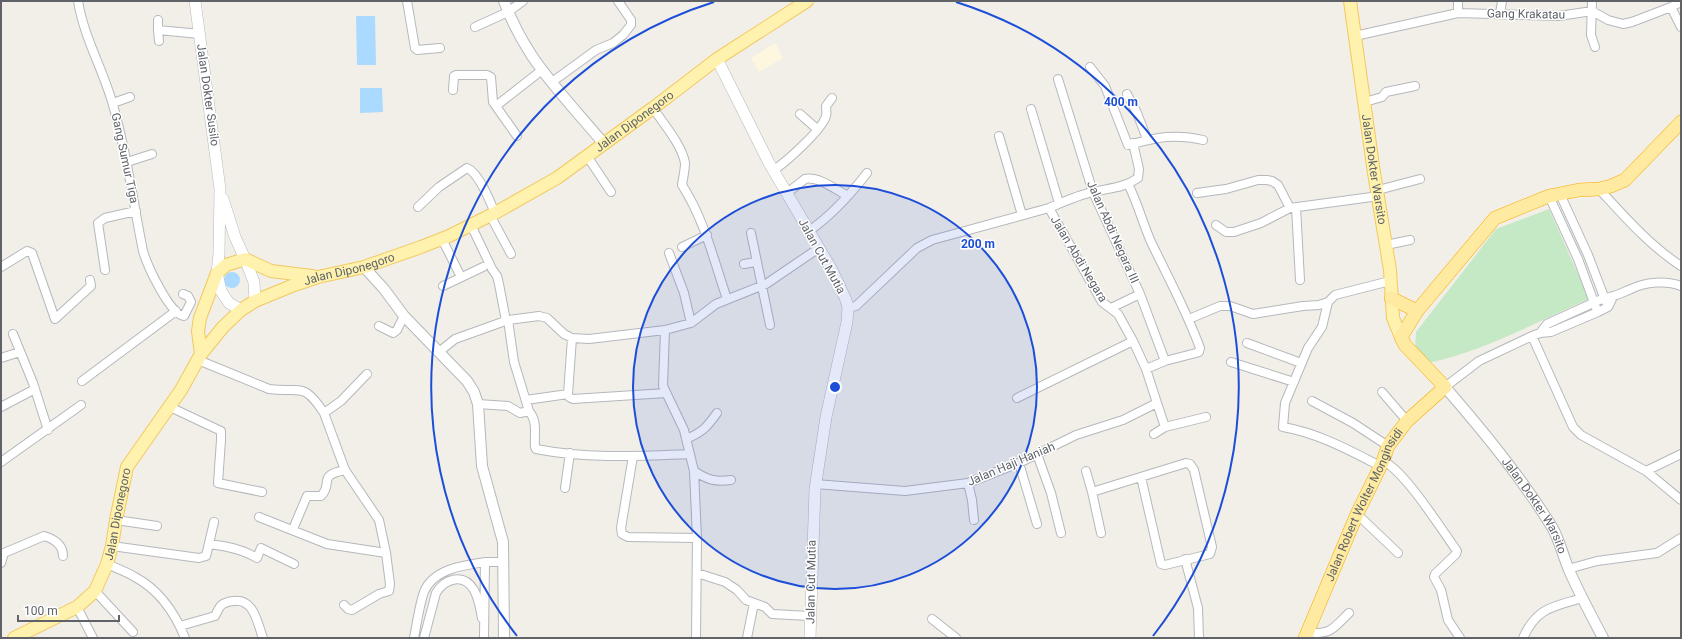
<svg xmlns="http://www.w3.org/2000/svg" width="1682" height="639" font-family="Roboto,sans-serif">
<style>
.commercial{fill:#fef7e0}
.green{fill:#c5e8c5}
.water{fill:#aadaff}
.lines{fill:none;stroke-linecap:round;stroke-linejoin:round}
.minor-casing{stroke:#b5b8bc;stroke-width:10}
.tertiary-casing{stroke:#b5b8bc;stroke-width:12}
.secondary-casing{stroke:#b6babf;stroke-width:12}
.primary-casing{stroke:#f2c960;stroke-width:14}
.trunk-casing{stroke:#f9ab00;stroke-width:14}
.minor{stroke:#fff;stroke-width:8}
.tertiary{stroke:#fff;stroke-width:10}
.secondary{stroke:#fff;stroke-width:11}
.primary{stroke:#fff2af;stroke-width:12}
.trunk{stroke:#feeaa1;stroke-width:13}
.ring{fill:none;stroke:#1d4ed8;stroke-width:2}
.labels{text-anchor:middle;stroke-width:3;stroke-linejoin:round;paint-order:stroke}
.street-label{font-size:12px;fill:#5f6368;stroke:#fff}
.centre{fill:#1d4ed8;stroke:#fff;stroke-width:2}
.ring-label{font-size:12px;text-anchor:middle;font-weight:bold;fill:#1d4ed8;stroke:#fff;stroke-width:3;stroke-linejoin:round;paint-order:stroke}
</style>
<rect width="100%" height="100%" fill="#f1efe8"/>
<path class="commercial" d="M775,43L783,58L759,72L751,58Z"/>
<path class="green" d="M1549,209L1589,299C1536,322 1485,351 1428,363L1415,348L1416,332L1496,229Z"/>
<path class="water" d="M356,16H375L376,65H357Z
M360,88H382L383,112L360,113Z
M224 280a8 8 0 1 1 16 0a8 8 0 1 1-16 0Z"/>
<g class="lines">
<g class="minor-casing">
<path id="minor" d="M78,1C84,38 103,69 113,105C127,153 133,202 143,251C147,265 170,315 184,316L191,302L188,296L183,294
M407,1L415,48L417,50L440,48
M1458,1V13
M1592,1L1591,35L1595,47
M1671,7L1681,2
M1500,14L1502,1
M158,20V30L200,34
M475,27L508,12L523,1
M158,30L159,41
M1355,36L1458,13L1559,16L1592,11L1608,20L1623,24L1632,22L1671,7L1681,27
M1090,67L1105,86L1128,145
M1058,79L1093,192L1140,294L1165,361
M552,82L596,50L613,43L623,35L631,25V20L618,1
M453,90L454,76L456,75H487L491,77L493,102L517,136
M1127,94L1137,113L1147,139
M1365,102L1382,97L1386,92L1415,86
M113,103L130,97
M496,106L542,70
M653,108C663,123 682,145 685,163C685,170 683,178 682,185C705,221 713,258 727,299
M1031,109L1059,203
M800,114L817,129
M999,136L1022,215
M1128,145C1156,138 1173,133 1203,140
M587,156L611,192
M127,162L152,154
M774,170C787,161 822,130 826,116C827,113 826,109 826,106L832,98
M1128,184C1138,203 1143,225 1152,244C1169,279 1187,312 1200,348L1199,352L1196,353L1165,361L1146,369
M1599,189C1625,217 1649,245 1681,266
M1378,190L1420,179
M787,193L805,179C819,176 836,190 848,196
M1197,193L1226,189L1258,180H1267L1272,181L1278,185L1290,208
M1560,194L1588,255L1606,302
M1549,196L1578,259L1596,308
M418,207L439,187L467,168C479,173 490,201 495,213
M1296,207L1300,280
M1049,208C1063,202 1078,195 1093,192C1109,188 1124,188 1138,178L1139,169L1133,143
M490,215L511,254
M471,225L492,269L497,276L499,284L506,321
M1216,225L1226,232H1234L1261,223L1290,208L1379,196
M809,231C832,215 850,195 867,173
M751,233L770,325
M442,239L461,277
M1386,245L1410,240
M682,247L707,235
M669,253L684,293L691,323
M744,264L756,262
M1,267L27,251L32,253L55,319L91,286L90,280
M105,270L98,223L105,218L136,211
M443,286L483,267
M1328,302L1322,327L1308,348L1285,403L1283,427C1318,433 1349,450 1380,466
M1111,308L1140,294
M1189,319L1220,306H1230L1253,314L1303,306L1319,305L1328,302L1335,295L1390,281
M379,326L393,333L397,330L404,316
M665,330L663,386L684,430L694,471L697,538L696,638
M1540,333L1547,324L1604,298C1615,297 1621,293 1631,289C1645,282 1666,280 1681,286
M13,334L33,383L48,430
M1532,336L1573,427L1581,435L1646,471L1681,500
M572,338L568,394L569,397L573,399L666,393
M1247,343L1301,363
M440,351L455,339L508,320L539,316L547,318L564,334L572,338L589,339L665,330L691,323L716,304L766,284L819,248
M1,358L20,352
M198,360L269,389C301,393 303,381 324,413L345,470L379,520L386,553L390,584L389,591L379,594L352,610L348,609L344,605
M1231,362L1294,382
M82,381L176,311
M1445,387L1479,361L1532,336L1540,333L1551,332L1598,312L1608,307L1613,297
M1382,392L1407,421
M1017,398L1133,341
M526,400L568,394
M1312,401L1353,423L1388,446
M1157,403L1165,427
M478,404L508,406L520,413L529,411L514,362L508,320
M1,407L35,389
M170,407L221,431V440L218,483L262,492
M529,411C538,422 534,433 535,447L536,449C587,459 639,456 690,454
M324,413L341,401L367,374
M1154,434L1165,427L1206,417
M686,439C703,432 707,427 717,413
M1037,454L1051,493L1061,533
M633,456L621,528L622,534L628,537L697,538
M1383,461C1405,471 1441,529 1457,551L1456,554L1435,574L1434,577L1441,590L1448,620L1460,638
M1,462L81,405
M1019,463L1037,524
M694,471C708,480 714,482 731,480
M1086,471L1092,492L1101,533
M1646,471L1681,454
M968,483L972,500L974,520
M815,484L905,491L968,483L1019,463L1076,435L1123,420L1157,403L1146,369L1133,341L1118,314L1102,302L1049,208L932,240L917,248L856,306L848,308
M565,488L570,453
M1092,492L1186,463L1190,464L1194,470L1212,547L1210,554L1165,565L1161,564L1141,477
M1357,514L1398,553
M259,517L327,544L386,553
M116,520L157,526
M293,529L307,496H321C334,483 316,476 345,470
M209,544C227,546 242,549 257,558L261,548L294,564
M112,546L199,558L206,556L214,522
M1185,559L1198,608L1199,638
M485,562H504
M1,563L4,553L44,536C54,539 63,545 63,556
M107,564C116,568 127,572 135,577C159,590 175,613 185,638
M1568,569L1597,561L1657,553L1681,538
M697,573L725,582L737,590L746,600L765,607L772,614L810,616
M95,591L133,632
M77,607L93,638
M932,619L956,638
M180,626L215,616C220,606 220,603 233,601C254,598 257,622 263,638
M1307,632C1331,636 1333,628 1349,613
M414,638C417,623 419,606 424,592C433,569 464,565 485,562L484,638
M424,638L436,593C445,578 464,573 474,590C479,599 480,608 482,618
M747,638L754,603
M1523,638C1537,607 1553,607 1582,598"/>
</g>
<g class="tertiary-casing">
<g id="tertiary">
<path d="M504,1C511,20 521,39 532,56C553,87 580,115 604,144"/>
<path d="M364,267L384,289L404,316L467,381L474,392L478,404L482,466L503,542L504,638"/>
<path id="s1" d="M1445,387C1483,431 1521,477 1552,527C1560,541 1563,556 1569,570C1579,593 1591,615 1603,638"/>
</g>
</g>
<g class="secondary-casing">
<path id="secondary" d="M195,1L220,189L219,254L217,273L221,291L229,303L241,310
M717,59L769,163L832,270L846,300L848,308L847,322L826,417L815,489L810,638
M223,199L235,237L245,259L254,282L255,301"/>
</g>
<g class="primary-casing">
<g id="primary">
<path id="s2" d="M1350,1L1374,173L1390,270L1393,318L1401,337"/>
<path d="M201,354L198,331L200,318L217,273L226,265L245,259L271,271L312,276"/>
<path id="s3" d="M14,638L77,607L95,591L107,564L112,546L116,520L127,467L181,390L201,354L223,327L241,310L255,301L294,285L318,277L364,267L421,247L449,236L495,213L557,178L653,108L717,59L807,1"/>
</g>
</g>
<g class="trunk-casing">
<g id="trunk">
<path d="M1391,298L1417,311"/>
<path id="s4" d="M1305,638L1357,514L1383,461L1388,446L1407,421L1445,387L1405,345L1401,337L1417,311L1495,218L1549,196L1579,190L1599,189L1611,186L1625,180L1681,122"/>
</g>
</g>
<use href="#minor" class="minor"/>
<use href="#tertiary" class="tertiary"/>
<use href="#secondary" class="secondary"/>
<use href="#primary" class="primary"/>
<use href="#trunk" class="trunk"/>
</g>
<circle cx="835" cy="387" r="202" fill="#1d4ed8" fill-opacity=".12"/>
<g class="ring">
<circle cx="835" cy="387" r="202"/>
<path d="M517 636A404 404 0 0 1 714 2M956 2A404 404 0 0 1 1153 636"/>
</g>
<g class="labels">
<g class="street-label">
<text transform="translate(1526 14) rotate(1)" y="4">Gang Krakatau</text>
<text transform="translate(208 95) rotate(82)" y="4">Jalan Dokter Susilo</text>
<text dy="4" stroke="none"><textPath href="#s3" startOffset="858">Jalan Diponegoro</textPath></text>
<text transform="translate(125 158) rotate(78)" y="4">Gang Sumur Tiga</text>
<text dy="4" stroke="none"><textPath href="#s2" startOffset="170">Jalan Dokter Warsito</textPath></text>
<text transform="translate(1113 232) rotate(66)" y="4">Jalan Abdi Negara III</text>
<text transform="translate(822 256) rotate(61)" y="4">Jalan Cut Mutia</text>
<text transform="translate(1079 259) rotate(59)" y="4">Jalan Abdi Negara</text>
<text dy="4" stroke="none"><textPath href="#s3" startOffset="534">Jalan Diponegoro</textPath></text>
<text transform="translate(1011 464) rotate(-23)" y="4">Jalan Haji Haniah</text>
<text dy="4" stroke="none"><textPath href="#s4" startOffset="146">Jalan Robert Wolter Monginsidi</textPath></text>
<text dy="4" stroke="none"><textPath href="#s1" startOffset="149">Jalan Dokter Warsito</textPath></text>
<text dy="4" stroke="none"><textPath href="#s3" startOffset="175">Jalan Diponegoro</textPath></text>
<text transform="translate(811 582) rotate(-89)" y="4">Jalan Cut Mutia</text>
</g>
</g>
<circle cx="835" cy="387" r="6" class="centre"/>
<g class="ring-label">
<text x="1121" y="106">400 m</text>
<text x="978" y="248">200 m</text>
</g>
<rect width="1682" height="639" fill="none" stroke="#5f6368" stroke-width="4"/>
<path d="M18 615v6h101v-6" fill="none" stroke="#5f6368" stroke-width="2"/>
<text x="24" y="615" font-size="12" fill="#5f6368" stroke="#ffffff" stroke-width="3" paint-order="stroke">100 m</text>
</svg>
